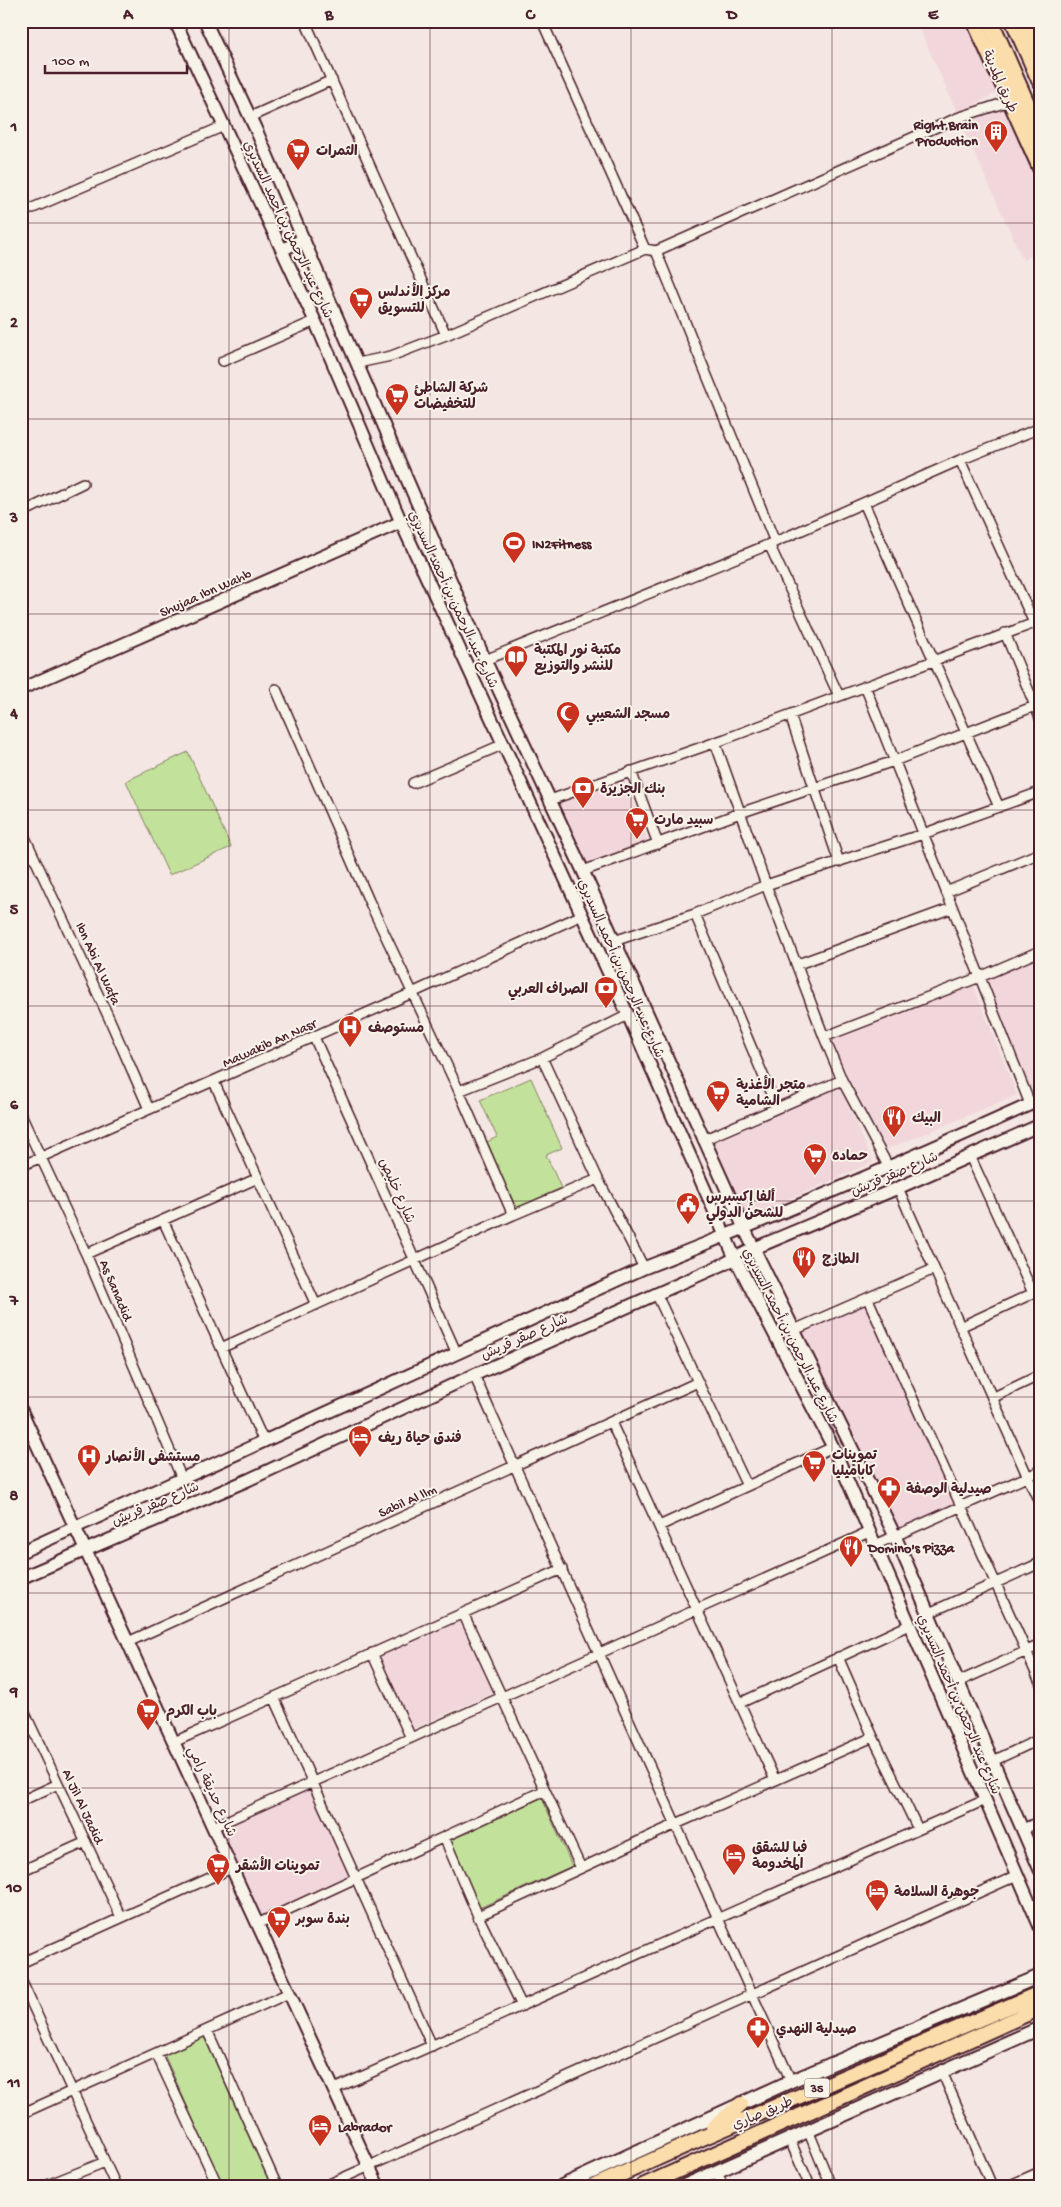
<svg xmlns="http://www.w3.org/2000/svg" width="1061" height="2207" font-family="'Gochi Hand','Playpen Sans Arabic',sans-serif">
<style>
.built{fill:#f1d7db}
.green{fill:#c2e29b;stroke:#868063}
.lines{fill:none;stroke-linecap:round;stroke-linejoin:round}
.minor-casing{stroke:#4a1f2b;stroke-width:12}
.tertiary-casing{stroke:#4a1f2b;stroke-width:15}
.secondary-casing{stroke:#4a1f2b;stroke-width:16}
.primary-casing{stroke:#4a1f2b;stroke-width:18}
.motorway-casing{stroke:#4a1f2b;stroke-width:20}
.minor{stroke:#f7f3e8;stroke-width:9}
.tertiary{stroke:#f7f3e8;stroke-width:11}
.secondary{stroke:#f7f3e8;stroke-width:12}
.primary{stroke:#faddab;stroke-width:14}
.motorway{stroke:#faddab;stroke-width:16}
.grid{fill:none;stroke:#4a1f2b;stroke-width:1;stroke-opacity:0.55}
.labels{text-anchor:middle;stroke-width:4;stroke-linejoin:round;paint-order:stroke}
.shield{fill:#f7f3e8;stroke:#7e5f64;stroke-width:1}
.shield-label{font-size:12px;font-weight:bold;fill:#4a1f2b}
.street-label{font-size:14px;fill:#4a1f2b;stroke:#f7f3e8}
.poi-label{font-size:14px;font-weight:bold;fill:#4a1f2b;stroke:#f7f3e8;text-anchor:start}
.neatline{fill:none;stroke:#4a1f2b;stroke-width:2}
.grid-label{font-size:16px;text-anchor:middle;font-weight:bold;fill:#4a1f2b}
</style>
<rect width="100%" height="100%" fill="#f4e6e2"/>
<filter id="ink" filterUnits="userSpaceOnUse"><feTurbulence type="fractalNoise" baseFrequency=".02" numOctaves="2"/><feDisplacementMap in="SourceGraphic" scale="10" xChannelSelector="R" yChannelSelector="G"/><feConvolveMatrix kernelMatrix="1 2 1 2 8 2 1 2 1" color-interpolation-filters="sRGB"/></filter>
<g filter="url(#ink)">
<path class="built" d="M916,21H969L1000,91L958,114Z
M1007,100L1040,175V252L1023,260L960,121Z
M623,777L648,842L584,867L555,803Z
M1040,956V1093L1031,1097L984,981Z
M972,982L1017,1095L883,1151L831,1039Z
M839,1086L873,1162L747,1218L711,1141Z
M866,1303L959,1504L896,1533L799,1331Z
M459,1619L493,1693L410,1730L377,1656Z
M312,1785L351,1876L259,1920L219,1827Z
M363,2172L368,2186H332Z"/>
<path class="green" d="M188,752L231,847L169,875L126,781Z
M531,1078L562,1148L546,1155L561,1188L516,1208L487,1142L497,1137L480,1100Z
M541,1796L572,1866L479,1908L447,1838Z
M204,2036L272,2186H223L164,2054Z"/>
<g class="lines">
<g class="minor-casing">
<path id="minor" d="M305,21L446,335
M542,21L645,249
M250,117L332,80
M21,213L224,126
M656,251L775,542
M223,361L315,321
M358,363L391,356L446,335L645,249L656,251L957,118L1010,101
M960,460L1034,623
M864,503L999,807
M21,513L83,483
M769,544L839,696
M1005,633L1040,718
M485,660L775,542L960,460L1040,428
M865,686L1030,1104
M276,689L369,901L459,1091L513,1215
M790,715L839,862
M715,742L766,885L824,1037L842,1080L889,1168
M631,771L658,844
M413,783L504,744
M550,800L725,739L1040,621
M21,829L109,1018L149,1109
M583,871L740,813L894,761L1040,704
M946,892L1040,853
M695,914L777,1108
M614,941L695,914L766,885L923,834L1040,792
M798,964L952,908
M314,1037L457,1354
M824,1037L980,977L1040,951
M542,1058L598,1179L644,1268
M214,1082L316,1305
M459,1091L542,1058L628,1015
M21,1115L86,1254L182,1479
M703,1140L842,1080
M970,1156L1033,1293
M21,1166L412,993L582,915
M898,1188L1040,1504
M163,1220L264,1442
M86,1254L258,1178
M656,1293L747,1486
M868,1299L1040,1682
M960,1327L1040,1290
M794,1330L934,1269
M221,1348L513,1215L598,1179
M474,1375L791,2081
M992,1398L1040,1375
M611,1422L775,1780
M659,1526L833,1447
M875,1545L1040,1471
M463,1613L581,1868
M929,1613L1040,1563
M128,1642L698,1382
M372,1653L411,1738
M838,1657L873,1737L918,1829
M958,1682L1040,1645
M274,1697L432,2046
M740,1703L909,1625
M21,1705L121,1917
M174,1742L562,1569
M993,1761L1040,1739
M21,1801L58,1784
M213,1827L869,1532
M1023,1829L1040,1821
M444,1837L478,1916L522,2006
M21,1871L86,1842
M478,1916L676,1824L873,1737
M257,1924L543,1791
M21,1963L232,1868
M21,1980L116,2186
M207,2030L277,2186
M156,2053L218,2186
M942,2072L992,2186
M334,2089L985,1800
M21,2114L289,1993
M808,2130L831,2186
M789,2138L810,2186
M717,2171L723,2186
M45,2186L105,2162
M325,2186L1018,1875
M1008,2186L1040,2172"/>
</g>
<g class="tertiary-casing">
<path id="tertiary" d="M175,21L315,321L401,522L628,1015L735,1258L833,1447L1040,1927
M205,21L257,132L485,660L583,871L744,1228L895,1536L1040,1870
M282,250L304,239
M21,689L401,522
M21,1410L378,2186
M21,1552L644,1268C778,1216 909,1159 1040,1100
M21,1578L248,1480L474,1375L724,1264L755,1248L898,1188L1040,1125"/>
</g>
<g class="secondary-casing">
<path id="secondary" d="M562,2186L791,2081L1040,1976
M684,2186L1040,2028"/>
</g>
<g class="primary-casing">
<path id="primary" d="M974,21L1040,168
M1026,21L1040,51
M713,2128L741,2104
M595,2186L702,2138L1040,1993
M643,2186L1040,2008"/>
</g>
<g class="motorway-casing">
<path id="motorway" d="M990,21L1040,135
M1014,21L1040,80"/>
</g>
<use href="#minor" class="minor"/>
<use href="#tertiary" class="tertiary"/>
<use href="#secondary" class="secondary"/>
<use href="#primary" class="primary"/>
<use href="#motorway" class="motorway"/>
</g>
</g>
<path class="grid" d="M229,21V2186M430,21V2186M631,21V2186M832,21V2186M21,223H1040M21,419H1040M21,614H1040M21,810H1040M21,1006H1040M21,1201H1040M21,1397H1040M21,1593H1040M21,1788H1040M21,1984H1040"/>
<defs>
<g id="building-pin" transform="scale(1.25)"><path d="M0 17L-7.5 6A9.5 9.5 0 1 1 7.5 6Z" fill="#c8321e" stroke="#f7f3e8"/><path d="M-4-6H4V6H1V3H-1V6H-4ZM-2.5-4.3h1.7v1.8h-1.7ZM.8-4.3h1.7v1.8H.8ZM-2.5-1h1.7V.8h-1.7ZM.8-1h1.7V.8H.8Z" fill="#fff"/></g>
<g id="supermarket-pin" transform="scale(1.25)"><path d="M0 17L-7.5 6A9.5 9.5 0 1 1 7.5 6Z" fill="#c8321e" stroke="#f7f3e8"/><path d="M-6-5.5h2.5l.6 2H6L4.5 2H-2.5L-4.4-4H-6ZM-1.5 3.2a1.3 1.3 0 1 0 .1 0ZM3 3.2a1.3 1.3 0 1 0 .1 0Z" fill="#fff"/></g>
<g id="stadium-pin" transform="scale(1.25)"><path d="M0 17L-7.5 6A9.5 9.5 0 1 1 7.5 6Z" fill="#c8321e" stroke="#f7f3e8"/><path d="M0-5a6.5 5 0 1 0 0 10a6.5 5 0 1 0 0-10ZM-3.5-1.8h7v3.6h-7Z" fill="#fff"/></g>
<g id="library-pin" transform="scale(1.25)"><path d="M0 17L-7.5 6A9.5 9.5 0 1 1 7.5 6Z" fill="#c8321e" stroke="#f7f3e8"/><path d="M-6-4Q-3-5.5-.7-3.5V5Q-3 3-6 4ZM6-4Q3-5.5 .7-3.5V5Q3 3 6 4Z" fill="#fff"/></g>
<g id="mosque-pin" transform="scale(1.25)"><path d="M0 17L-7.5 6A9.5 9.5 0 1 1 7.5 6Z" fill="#c8321e" stroke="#f7f3e8"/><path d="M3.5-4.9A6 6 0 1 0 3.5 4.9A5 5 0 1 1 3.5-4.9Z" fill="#fff"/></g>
<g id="bank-pin" transform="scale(1.25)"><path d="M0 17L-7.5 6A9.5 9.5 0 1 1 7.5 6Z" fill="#c8321e" stroke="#f7f3e8"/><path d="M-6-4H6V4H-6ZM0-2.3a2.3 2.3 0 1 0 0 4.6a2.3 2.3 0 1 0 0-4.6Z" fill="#fff"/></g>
<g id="hospital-pin" transform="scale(1.25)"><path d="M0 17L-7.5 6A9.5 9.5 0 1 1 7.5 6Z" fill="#c8321e" stroke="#f7f3e8"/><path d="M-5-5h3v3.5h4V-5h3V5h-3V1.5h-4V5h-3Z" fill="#fff"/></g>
<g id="restaurant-pin" transform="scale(1.25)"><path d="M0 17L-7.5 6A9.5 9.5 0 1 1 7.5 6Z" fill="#c8321e" stroke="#f7f3e8"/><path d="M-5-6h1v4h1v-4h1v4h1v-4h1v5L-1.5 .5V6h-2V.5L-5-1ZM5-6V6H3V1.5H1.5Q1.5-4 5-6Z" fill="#fff"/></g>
<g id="civic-pin" transform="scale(1.25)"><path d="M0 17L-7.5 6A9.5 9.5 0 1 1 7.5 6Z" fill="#c8321e" stroke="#f7f3e8"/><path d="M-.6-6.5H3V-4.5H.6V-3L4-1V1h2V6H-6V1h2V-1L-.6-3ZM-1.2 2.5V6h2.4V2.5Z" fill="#fff"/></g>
<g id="hotel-pin" transform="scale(1.25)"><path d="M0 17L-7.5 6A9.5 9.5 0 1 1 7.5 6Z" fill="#c8321e" stroke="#f7f3e8"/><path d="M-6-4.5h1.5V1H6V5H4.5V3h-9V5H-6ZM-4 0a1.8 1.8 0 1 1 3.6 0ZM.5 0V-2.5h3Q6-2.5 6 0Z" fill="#fff"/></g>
<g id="pharmacy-pin" transform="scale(1.25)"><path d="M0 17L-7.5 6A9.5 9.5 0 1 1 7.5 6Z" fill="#c8321e" stroke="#f7f3e8"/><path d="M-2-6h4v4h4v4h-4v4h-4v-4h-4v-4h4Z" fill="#fff"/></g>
</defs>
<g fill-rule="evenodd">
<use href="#building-pin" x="996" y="132"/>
<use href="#supermarket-pin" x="298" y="150"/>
<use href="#supermarket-pin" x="361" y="299"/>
<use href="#supermarket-pin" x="397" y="395"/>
<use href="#stadium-pin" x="514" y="543"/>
<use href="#library-pin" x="516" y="657"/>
<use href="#mosque-pin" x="568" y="713"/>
<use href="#bank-pin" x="583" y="788"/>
<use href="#supermarket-pin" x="637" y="819"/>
<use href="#bank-pin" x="606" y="988"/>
<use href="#hospital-pin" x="350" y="1027"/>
<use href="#supermarket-pin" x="718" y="1092"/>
<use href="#restaurant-pin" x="894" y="1117"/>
<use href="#supermarket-pin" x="815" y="1155"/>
<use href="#civic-pin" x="688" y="1204"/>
<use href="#restaurant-pin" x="804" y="1258"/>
<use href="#hotel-pin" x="360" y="1437"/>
<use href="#hospital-pin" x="89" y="1456"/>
<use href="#supermarket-pin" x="814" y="1462"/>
<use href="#pharmacy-pin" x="889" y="1488"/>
<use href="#restaurant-pin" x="851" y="1547"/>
<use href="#supermarket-pin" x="148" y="1710"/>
<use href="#hotel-pin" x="734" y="1855"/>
<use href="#supermarket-pin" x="218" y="1865"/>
<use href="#hotel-pin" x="877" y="1891"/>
<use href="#supermarket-pin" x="279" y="1918"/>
<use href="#pharmacy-pin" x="758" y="2028"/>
<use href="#hotel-pin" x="320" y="2126"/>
</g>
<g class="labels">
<rect class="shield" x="804.5" y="2078.5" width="25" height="19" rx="4"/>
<g class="shield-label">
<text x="817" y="2092">35</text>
</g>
<g class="street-label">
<text transform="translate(1001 81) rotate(66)" y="5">طريق المدينة</text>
<text transform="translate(289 229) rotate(65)" y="5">شارع عبد الرحمن بن أحمد السديري</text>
<text transform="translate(205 592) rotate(-24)" y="5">Shujaa Ibn Wahb</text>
<text transform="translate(454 599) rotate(65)" y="5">شارع عبد الرحمن بن أحمد السديري</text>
<text transform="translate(99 963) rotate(65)" y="5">Ibn Abi Al Wafa</text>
<text transform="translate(622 968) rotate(66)" y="5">شارع عبد الرحمن بن أحمد السديري</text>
<text transform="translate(269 1042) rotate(-24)" y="5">Mawakib An Nasr</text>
<text transform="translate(894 1173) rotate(-23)" y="5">شارع صقر قريش</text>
<text transform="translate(398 1190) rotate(66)" y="5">شارع خليص</text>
<text transform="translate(117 1290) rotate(67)" y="5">As Sanadid</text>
<text transform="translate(791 1335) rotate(63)" y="5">شارع عبد الرحمن بن أحمد السديري</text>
<text transform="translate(524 1336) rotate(-24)" y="5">شارع صقر قريش</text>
<text transform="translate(407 1500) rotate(-24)" y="5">Sabil Al llm</text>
<text transform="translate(155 1503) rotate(-23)" y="5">شارع صقر قريش</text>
<text transform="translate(960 1704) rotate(67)" y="5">شارع عبد الرحمن بن أحمد السديري</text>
<text transform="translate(213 1791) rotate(65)" y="5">شارع حديقة رامي</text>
<text transform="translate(84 1806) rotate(65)" y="5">Al Jil Al Jadid</text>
<text transform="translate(762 2112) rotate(-23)" y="5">طريق صاري</text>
</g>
<g class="poi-label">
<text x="978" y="129" text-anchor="end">Right Brain<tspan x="978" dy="16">Production</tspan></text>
<text x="316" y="155">الثمرات</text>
<text x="378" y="296">مركز الأندلس<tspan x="378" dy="16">للتسويق</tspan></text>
<text x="414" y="392">شركة الشاطئ<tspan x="414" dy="16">للتخفيضات</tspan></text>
<text x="532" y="548">IN2Fitness</text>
<text x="534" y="654">مكتبة نور المكتبة<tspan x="534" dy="16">للنشر والتوزيع</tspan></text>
<text x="586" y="718">مسجد الشعيبي</text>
<text x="600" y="793">بنك الجزيرة</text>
<text x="654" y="824">سبيد مارت</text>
<text x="588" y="993" text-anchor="end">الصراف العربي</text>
<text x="368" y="1032">مستوصف</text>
<text x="736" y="1089">متجر الأغذية<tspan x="736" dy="16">الشامية</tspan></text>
<text x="912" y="1122">البيك</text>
<text x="832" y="1160">حماده</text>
<text x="706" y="1201">ألفا إكسبرس<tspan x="706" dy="16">للشحن الدولي</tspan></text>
<text x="822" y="1263">الطازج</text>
<text x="378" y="1442">فندق حياة ريف</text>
<text x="832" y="1459">تموينات<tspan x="832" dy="16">كاباميليا</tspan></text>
<text x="106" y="1461">مستشفى الأنصار</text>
<text x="906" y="1493">صيدلية الوصفة</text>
<text x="868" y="1552">Domino's Pizza</text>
<text x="166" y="1715">باب الكرم</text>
<text x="752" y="1852">فبا للشقق<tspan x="752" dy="16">المخدومة</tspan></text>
<text x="236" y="1870">تموينات الأشقر</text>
<text x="894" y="1896">جوهرة السلامة</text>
<text x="296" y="1923">بندة سوبر</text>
<text x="776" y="2033">صيدلية النهدي</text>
<text x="338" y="2131">Labrador</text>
</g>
</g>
<rect width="1061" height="2207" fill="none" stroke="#f7f3e8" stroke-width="55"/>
<path d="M45 65v8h142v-8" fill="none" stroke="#4a1f2b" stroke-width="2.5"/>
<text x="52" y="65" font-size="15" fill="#4a1f2b" stroke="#f7f3e8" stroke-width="4" paint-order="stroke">100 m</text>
<rect x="28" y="28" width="1006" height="2152" class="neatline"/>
<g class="grid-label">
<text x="128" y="19">A</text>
<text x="329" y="19">B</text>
<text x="530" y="19">C</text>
<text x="732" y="19">D</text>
<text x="933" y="19">E</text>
<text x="14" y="131">1</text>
<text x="14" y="327">2</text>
<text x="14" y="522">3</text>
<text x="14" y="718">4</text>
<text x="14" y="914">5</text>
<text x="14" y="1109">6</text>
<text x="14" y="1305">7</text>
<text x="14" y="1500">8</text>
<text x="14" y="1696">9</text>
<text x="14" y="1892">10</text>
<text x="14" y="2087">11</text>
</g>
</svg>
